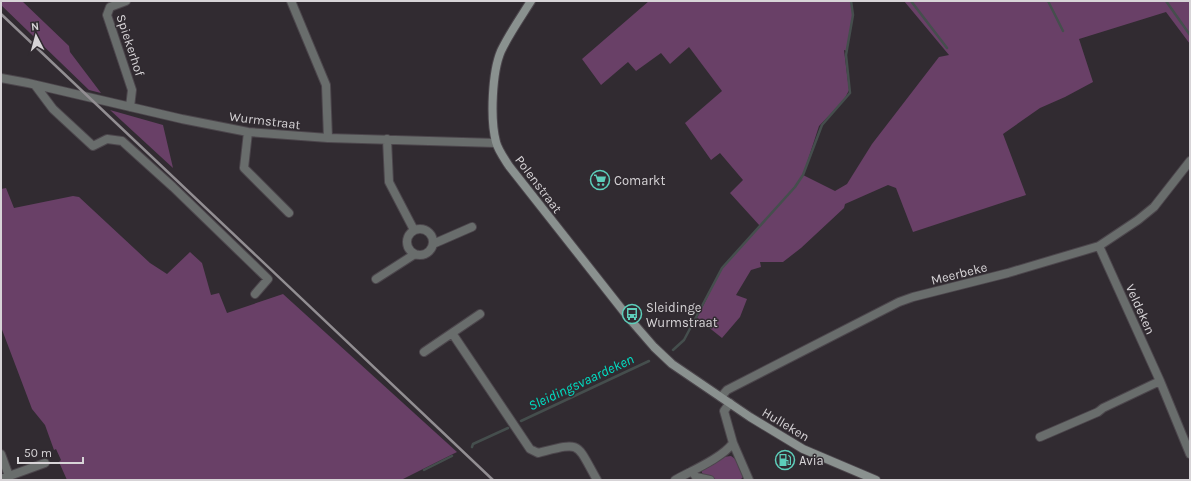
<svg xmlns="http://www.w3.org/2000/svg" width="1191" height="481" font-family="Karla,sans-serif">
<style>
.green{fill:#694067}
.lines{fill:none;stroke-linecap:round;stroke-linejoin:round}
.stream{stroke:#454e4d;stroke-width:2.5}
.minor-casing{stroke:#4c464c;stroke-width:10}
.secondary-casing{stroke:#4c464c;stroke-width:10}
.minor{stroke:#696d6c;stroke-width:8}
.secondary{stroke:#8a918f;stroke-width:8}
.rail{stroke:#928e92;stroke-width:2.5}
.labels{text-anchor:middle;stroke-width:3;stroke-linejoin:round;paint-order:stroke}
.street-label{font-size:13px;fill:#d7d4d7;stroke:#312b31}
.poi-label{font-size:13px;fill:#d7d4d7;stroke:#312b31;text-anchor:start}
.water-label{font-size:14px;font-style:italic;fill:#00dec3;stroke:#312b31}
</style>
<rect width="100%" height="100%" fill="#312b31"/>
<path class="green" d="M1,1H22L69,46L70,52L101,93L89,90L1,5Z
M649,1H851L853,18L847,51L844,50L849,90L844,100L819,126L803,175L835,191L847,184L872,144L939,57L949,55L904,1H1190V44L1166,12L1079,39L1093,82L1065,97L1040,108L1003,134L1026,195L913,232L896,188L888,185L845,204L844,208L801,248L783,262H760L761,267L751,270L736,295L747,299L740,317L722,338L697,318L722,268L760,226L730,193L743,180L720,153L711,160L685,123L722,91L689,47L670,64L661,53L636,71L628,62L601,85L582,59Z
M110,110L163,125L173,168Z
M6,188L14,208L73,196L79,197L150,263L167,274L190,252L202,263L211,295L219,293L227,313L283,294L457,452L401,480H67L59,462L61,460L56,449L54,450L45,425L32,409L1,327V189Z
M731,456C738,460 742,470 743,477L740,480C730,480 709,481 702,473V470L723,457Z"/>
<g class="lines">
<path class="stream" d="M911,1L947,48
M1048,1L1063,31
M1166,1L1190,35
M673,350L684,340L722,268L795,187L803,175L822,125L850,93L846,55L853,15L851,1
M521,421L649,361
M472,447L473,444L508,428
M424,470L452,456"/>
<g class="minor-casing">
<path id="minor" d="M126,1L110,7L107,15L132,90L130,107
M291,1L326,85L328,138
M1,78L28,83L182,119L248,132L328,138L496,143
M35,85L53,109L93,146L107,139L122,141L173,187L268,279L255,294
M248,132L244,168L289,213
M387,139L389,182L414,230
M407 242a13 13 0 1 1 26 0a13 13 0 1 1-26 0Z
M433,244L472,227
M1099,246L1160,381L1190,454
M376,279L415,254
M480,314L452,333L530,449L538,453C582,442 575,441 597,480
M424,352L452,333
M721,397L727,390L899,302L913,297L1008,273L1099,246L1138,220L1154,207L1190,161
M1040,437L1098,412L1103,408L1160,381
M733,443L749,480
M1,454L9,476
M692,471L696,477L710,480
M1,479L45,463
M675,480C691,471 722,458 733,443L724,411L730,403"/>
</g>
<g class="secondary-casing">
<path id="secondary" d="M531,1C521,17 509,34 501,51C492,72 490,119 496,142C498,150 504,158 509,166L628,317L654,347L672,364L750,417L803,449L876,480"/>
</g>
<use href="#minor" class="minor"/>
<use href="#secondary" class="secondary"/>
<path class="rail" d="M1,14L493,480"/>
</g>
<defs>
<g id="supermarket-ring" transform="scale(1)"><circle r="9.5" fill="#312b31" stroke="#5dceba" stroke-width="1.5"/><path d="M-6-5.5h2.5l.6 2H6L4.5 2H-2.5L-4.4-4H-6ZM-1.5 3.2a1.3 1.3 0 1 0 .1 0ZM3 3.2a1.3 1.3 0 1 0 .1 0Z" fill="#5dceba"/></g>
<g id="bus-ring" transform="scale(1)"><circle r="9.5" fill="#312b31" stroke="#5dceba" stroke-width="1.5"/><path d="M-5-6H5V4H4V6H2V4H-2V6H-4V4H-5ZM-3.5-4V0h7V-4ZM-3.5 1.2v1.5H-2V1.2ZM2 1.2v1.5H3.5V1.2Z" fill="#5dceba"/></g>
<g id="fuel-ring" transform="scale(1)"><circle r="9.5" fill="#312b31" stroke="#5dceba" stroke-width="1.5"/><path d="M-5.5-6h7V0h2V4h1.3V-2.5L3-4.5l.8-.8L6-3V5H2.5V1h-1V6h-7ZM-4.2-4.7v3.2H.2V-4.7Z" fill="#5dceba"/></g>
</defs>
<g fill-rule="evenodd">
<use href="#supermarket-ring" x="600" y="180"/>
<use href="#bus-ring" x="632" y="314"/>
<use href="#fuel-ring" x="785" y="460"/>
</g>
<g class="labels">
<g class="street-label">
<text transform="translate(131 45) rotate(72)" y="5">Spiekerhof</text>
<text transform="translate(265 120) rotate(7)" y="5">Wurmstraat</text>
<text transform="translate(539 184) rotate(53)" y="5">Polenstraat</text>
<text transform="translate(959 273) rotate(-14)" y="5">Meerbeke</text>
<text transform="translate(1141 309) rotate(66)" y="5">Veldeken</text>
<text transform="translate(786 424) rotate(31)" y="5">Hulleken</text>
</g>
<g class="poi-label">
<text x="614" y="185">Comarkt</text>
<text x="646" y="312">Sleidinge<tspan x="646" dy="15">Wurmstraat</tspan></text>
<text x="799" y="465">Avia</text>
</g>
<g class="water-label">
<text transform="translate(581 382) rotate(-25)" y="5">Sleidingsvaardeken</text>
</g>
</g>
<rect width="1191" height="481" fill="none" stroke="#d7d4d7" stroke-width="4"/>
<g transform="translate(36 36) rotate(354)" stroke="#312b31" stroke-width="3" paint-order="stroke">
<path d="M0-3L7 15L0 10L-7 15Z" fill="#d7d4d7"/>
<text y="-6" font-size="11" font-weight="bold" text-anchor="middle" fill="#d7d4d7">N</text>
</g>
<path d="M18 457v6h65v-6" fill="none" stroke="#d7d4d7" stroke-width="2"/>
<text x="24" y="457" font-size="12" fill="#d7d4d7" stroke="#312b31" stroke-width="3" paint-order="stroke">50 m</text>
</svg>
